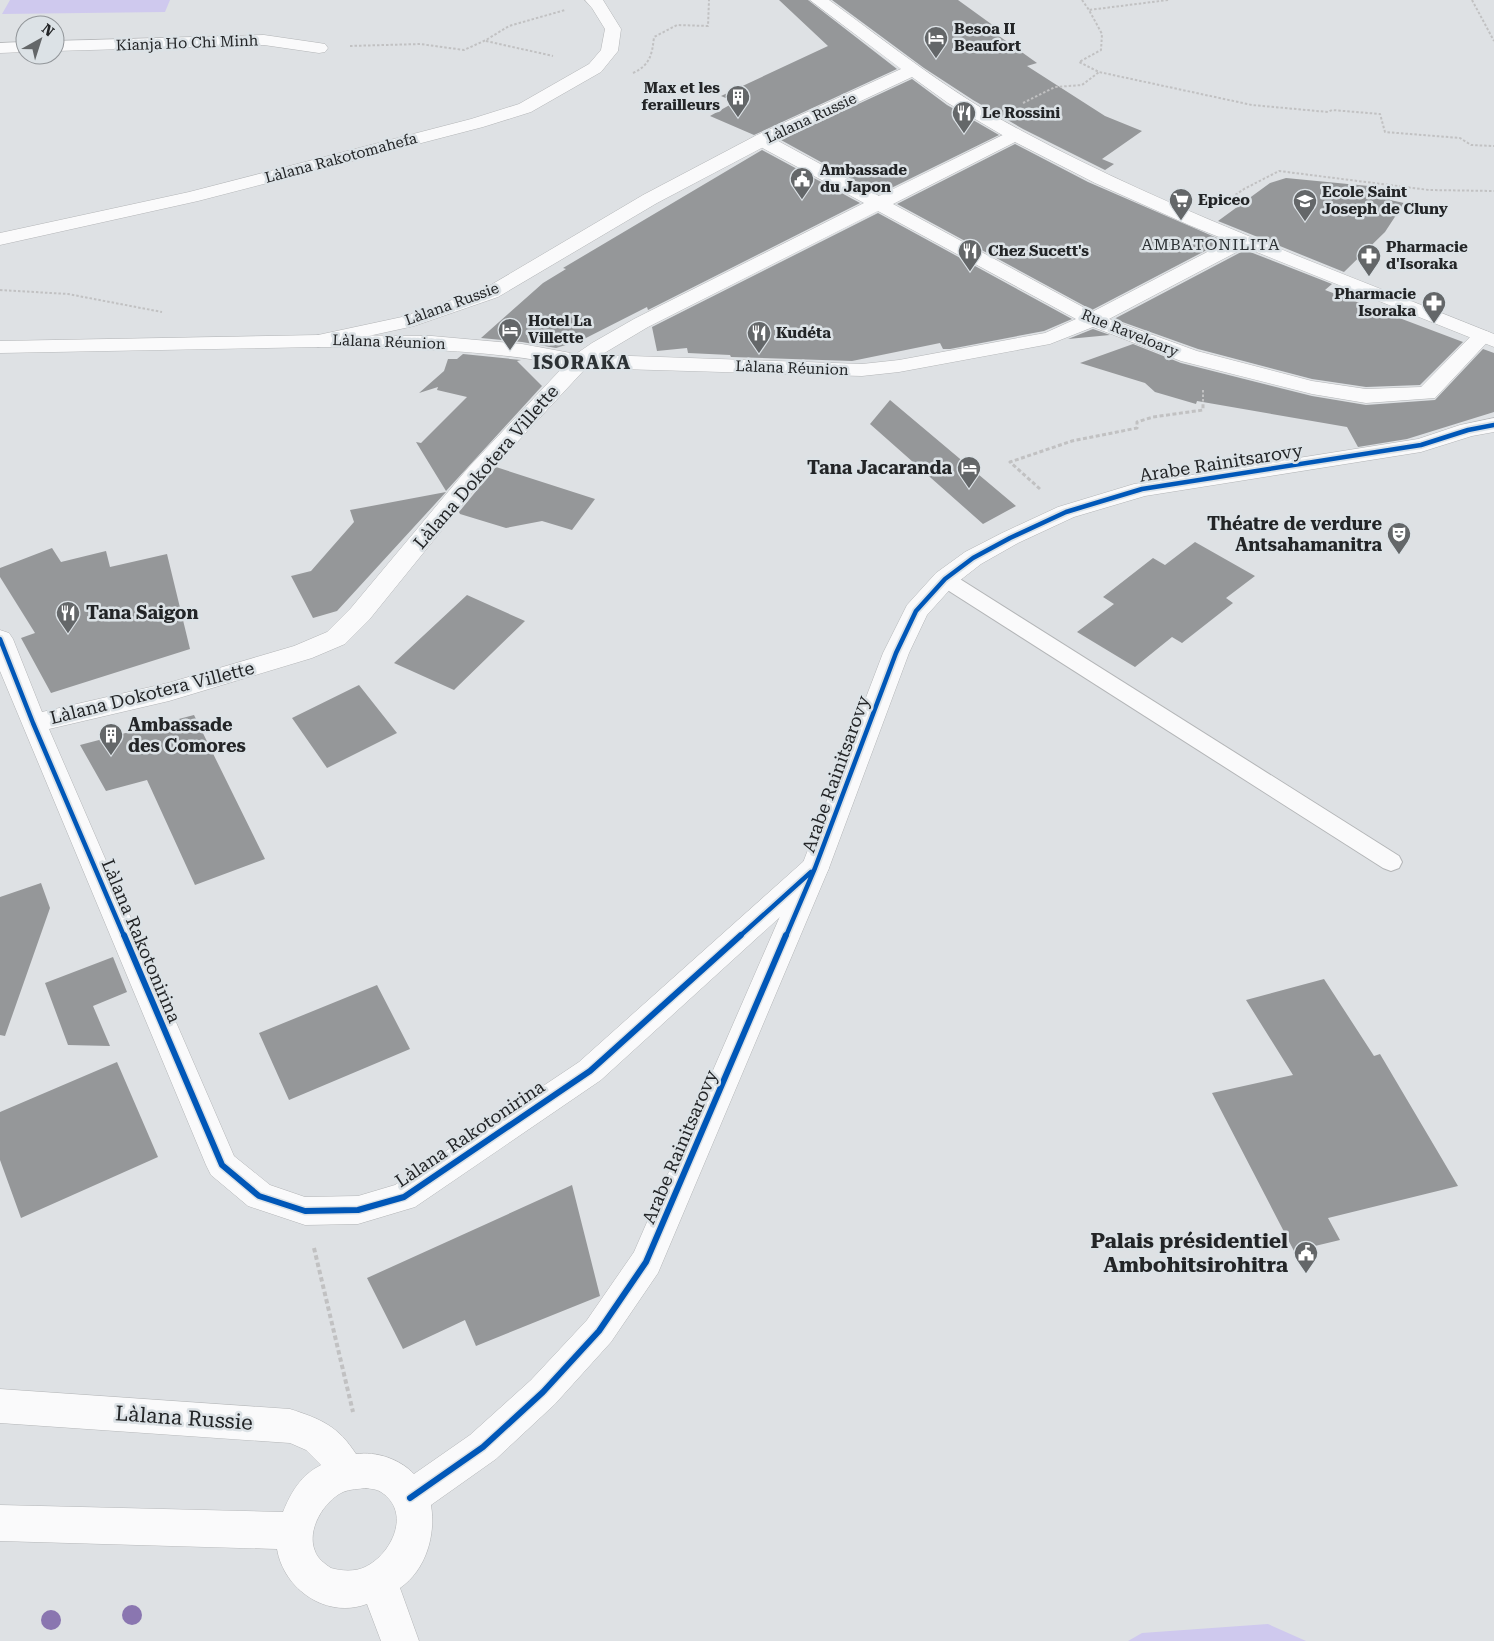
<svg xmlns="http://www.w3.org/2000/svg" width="1494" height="1641" font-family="'Roboto Serif',serif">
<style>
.green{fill:#cfc9ee}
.building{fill:#959799}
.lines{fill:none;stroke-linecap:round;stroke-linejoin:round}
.lane-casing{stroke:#b3b5b7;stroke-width:2}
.street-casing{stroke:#b3b5b7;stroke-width:1}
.secondary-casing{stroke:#b3b5b7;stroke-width:1}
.path-far2{stroke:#c1c1c2;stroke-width:2;stroke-dasharray:2.5 2;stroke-linecap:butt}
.path-far1{stroke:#c1c1c2;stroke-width:3;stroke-dasharray:4 2.5;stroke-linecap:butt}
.path{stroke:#c1c1c2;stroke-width:4;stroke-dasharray:4.5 3;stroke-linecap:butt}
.lane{fill:#fafafb;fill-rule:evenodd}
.street{fill:#fafafb;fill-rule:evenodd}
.secondary{fill:#fafafb;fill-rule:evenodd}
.cycleway-far1-casing{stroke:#dce2e6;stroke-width:8}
.cycleway-casing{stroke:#dce2e6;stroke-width:9}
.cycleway-far1{stroke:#0057b8;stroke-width:4.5}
.cycleway{stroke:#0057b8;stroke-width:6}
.tree{fill:#8a76b0}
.labels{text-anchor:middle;stroke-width:5;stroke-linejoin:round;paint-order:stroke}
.far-poi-label{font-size:15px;font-weight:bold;fill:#232527;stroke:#dce2e6;text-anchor:start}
.far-street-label{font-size:15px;fill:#232527;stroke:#dce2e6}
.far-neighbourhood-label{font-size:16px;letter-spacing:1px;fill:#2c3134;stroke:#dce2e6}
.street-label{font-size:18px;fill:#232527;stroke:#dce2e6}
.poi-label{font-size:18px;font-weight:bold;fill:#232527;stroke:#dce2e6;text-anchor:end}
.far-district-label{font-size:19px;font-weight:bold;letter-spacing:1px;fill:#2c3134;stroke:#dce2e6}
.near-poi-label{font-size:21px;font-weight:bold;fill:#232527;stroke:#dce2e6;text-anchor:end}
.near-street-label{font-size:21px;fill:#232527;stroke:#dce2e6}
</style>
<rect width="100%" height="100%" fill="#dee1e4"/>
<path class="green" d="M10,0H170L165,12L2,14Z
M1268,1624L1306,1641H1128L1142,1633Z"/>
<path class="building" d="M779,0H808L897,69L754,135L710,116L735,102L721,96L828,46Z
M832,0H958L1005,34L999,36L1037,63L1027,66L1105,116L1142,131L1102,159L1114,164L1105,170L1023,129L973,100L924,68Z
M912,79L947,105L999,135L879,194L781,140Z
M1015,144L1088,182L1224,241L1092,310L897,204Z
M762,150L860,203L648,310L647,307L582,340L556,348L522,342L481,338L543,283L566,269L563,268Z
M1286,178L1389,188L1390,200L1404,203L1385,232L1344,272L1218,221L1270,183Z
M878,213L1072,319L1044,331L950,349H943L940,343L852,361L731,357L730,355L688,353L687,348L657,351L652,327Z
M1245,250L1332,284L1325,290L1463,342L1420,385L1366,387L1312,379L1198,349L1114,319Z
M1093,329L1110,335L1068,339Z
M1133,344L1181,363L1312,396L1366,405L1435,400L1483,349L1494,353V412L1407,439L1358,447L1347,427L1197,401L1196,404L1155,392L1145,383L1080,363Z
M463,354L521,360L517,361L542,386L446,491L416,442L421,443L467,397L437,390L438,387L419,393L444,371L448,359H457Z
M890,400L1016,506L983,524L870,424Z
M496,467L595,499L572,530L542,521L506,528L460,514L459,512Z
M446,492L337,611L313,618L291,576L311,571L354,522L350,510Z
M1195,542L1255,576L1226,598L1233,603L1182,643L1172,637L1135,667L1077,632L1114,604L1103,597L1153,558L1165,565Z
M52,548L61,562L106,551L110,567L167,554L190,649L51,693L21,638L35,633L0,577V568Z
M467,595L525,621L454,690L394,663Z
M359,685L397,733L327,768L292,718Z
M194,715L265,859L195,885L147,780L106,791L80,745Z
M41,883L50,908L5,1036L0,1035V897Z
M113,957L127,992L93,1006L110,1046L68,1045L45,983Z
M1324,979L1374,1056L1380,1054L1458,1186L1328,1218L1340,1240L1294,1251L1212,1093L1293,1075L1246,1000Z
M377,985L410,1049L289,1100L259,1033Z
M117,1062L158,1157L21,1218L0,1160V1112Z
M572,1185L600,1296L476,1346L465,1320L403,1349L367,1278Z"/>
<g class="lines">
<g class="lane-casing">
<path id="lane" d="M945,572L952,574L1399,856L1402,862L1399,868L1391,871L1383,868L938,584L935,579L938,574Z"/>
</g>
<g class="street-casing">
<path id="street" d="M585,0H603L621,29L618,51L601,72L531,112L483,127L198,201L0,245V233L189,192L471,119L519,104L589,64L601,50L605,29L592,8Z
M264,35L319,43L325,44L328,48L325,52L319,53L264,45L55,51V41Z
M25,42V52L0,53V43Z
M1015,129L1021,131L1024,135L1021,139L893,204L1092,312L1236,237L1243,235L1250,237L1253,241L1250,245L1109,319L1197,351L1312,381L1366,389L1421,387L1475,332L1482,330L1489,332L1493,336L1435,398L1366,403L1312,394L1181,361L1093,327L1050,344L899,372L862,376L586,368L484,478L369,620L345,644L312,658L169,701L49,729L234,1156L270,1185L305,1197L358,1196L395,1185L579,1062L805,860L815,857L825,860L829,868L825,876L601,1080L415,1207L358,1224L305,1225L248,1206L211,1175L206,1165L0,671V630L9,633L13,639L42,712L168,683L294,646L327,632L351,608L468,468L565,365C483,349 401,348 318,347L311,345L307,341L311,337L318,335L432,336L522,344L576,354L592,343L634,319L864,203L755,144L753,140L755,136L762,134L769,136L879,196ZM878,211L1076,319L1045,333L899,360L862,364L601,355L648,327Z"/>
</g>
<g class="secondary-casing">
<path id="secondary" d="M810,0H829C892,46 953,95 1022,131C1173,212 1336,270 1494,334V347L1189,225L1095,183L1009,139L948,103L912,77L769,144L657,203L498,297L414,326L318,347L0,353V341L318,335L402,317L484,289L643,195L755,136L901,69Z
M1494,418V432L1472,436L1421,452L1145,496L1074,517L1018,543L981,564L954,585L927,615L909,653L829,868L658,1273L611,1342L555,1404L496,1459L431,1505C436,1535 426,1570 400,1588L419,1641H381L367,1604C327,1619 284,1590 277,1549L0,1541V1505L283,1512C291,1492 301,1475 321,1465L306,1450L290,1443L0,1423V1389L290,1409C321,1419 338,1426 356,1454C376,1451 400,1459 414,1474L470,1435L531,1380L587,1320L634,1252L801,868L883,653L907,605L936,573L965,552L1002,533L1058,507L1134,484L1418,439L1460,425ZM366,1488C371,1489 377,1489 381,1492C412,1512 392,1554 365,1567C355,1572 341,1571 331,1568C325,1564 317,1558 315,1551C306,1530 324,1501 343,1492C350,1489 359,1489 366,1488Z"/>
</g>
<path class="path-far2" d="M1082,0L1089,10
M1168,0L1089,10L1102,34L1101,50L1079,62L1099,72L1252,105L1328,112L1332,110L1380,114L1385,132L1460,138L1471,145L1494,146
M1472,0L1494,41
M486,41L553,56
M350,46L420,44L464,50L486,40L509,26L565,10
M633,73C650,65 652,55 654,37L677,25L708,26L709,0
M1023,103L1055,87L1082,85L1099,72
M1228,200L1244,189L1279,171L1429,190L1494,191
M0,290L68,294L162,312
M1203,390V403"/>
<path class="path-far1" d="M1040,489L1010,462L1072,441L1137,428V422L1153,417L1203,410V402"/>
<path class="path" d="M314,1248L353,1412"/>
<use href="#lane" class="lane"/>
<use href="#street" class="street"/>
<use href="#secondary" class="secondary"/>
<g class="cycleway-far1-casing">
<path id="cycleway-far1" d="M0,639L33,723L124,936
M740,936L811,872
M786,936L815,868L896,653L916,611L945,579L973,558L1010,538L1066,512L1142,489L1421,445L1468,430L1494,425"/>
</g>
<g class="cycleway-casing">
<path id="cycleway" d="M124,935L222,1165L259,1196L305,1211L358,1210L404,1197L590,1071L741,935
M410,1498L483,1447L543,1392L599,1331L646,1262L786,935"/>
</g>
<use href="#cycleway-far1" class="cycleway-far1"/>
<use href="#cycleway" class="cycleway"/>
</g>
<g class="tree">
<circle cx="132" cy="1615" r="10"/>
<circle cx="51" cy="1620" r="10"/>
</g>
<defs>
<g id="hotel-pin" transform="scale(1.25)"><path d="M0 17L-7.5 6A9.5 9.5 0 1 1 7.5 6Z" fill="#646769" stroke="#dce2e6"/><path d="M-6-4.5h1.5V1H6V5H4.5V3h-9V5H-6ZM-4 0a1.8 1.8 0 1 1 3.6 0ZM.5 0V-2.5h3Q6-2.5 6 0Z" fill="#fff"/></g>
<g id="building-pin" transform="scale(1.25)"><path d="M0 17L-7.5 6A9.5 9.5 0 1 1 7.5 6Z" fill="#646769" stroke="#dce2e6"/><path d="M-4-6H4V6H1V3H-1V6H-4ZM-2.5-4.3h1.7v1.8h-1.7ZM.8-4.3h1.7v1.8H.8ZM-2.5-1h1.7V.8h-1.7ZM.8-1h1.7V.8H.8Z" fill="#fff"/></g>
<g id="restaurant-pin" transform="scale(1.25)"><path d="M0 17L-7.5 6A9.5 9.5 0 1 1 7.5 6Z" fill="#646769" stroke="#dce2e6"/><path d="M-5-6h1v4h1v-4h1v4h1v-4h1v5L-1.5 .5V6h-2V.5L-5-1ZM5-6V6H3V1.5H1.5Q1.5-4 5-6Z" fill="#fff"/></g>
<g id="civic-pin" transform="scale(1.25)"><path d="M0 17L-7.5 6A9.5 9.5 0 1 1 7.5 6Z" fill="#646769" stroke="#dce2e6"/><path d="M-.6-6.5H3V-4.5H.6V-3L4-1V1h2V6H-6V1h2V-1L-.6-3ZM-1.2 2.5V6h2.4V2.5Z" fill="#fff"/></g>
<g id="supermarket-pin" transform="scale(1.25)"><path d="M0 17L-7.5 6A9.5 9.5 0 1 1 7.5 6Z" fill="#646769" stroke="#dce2e6"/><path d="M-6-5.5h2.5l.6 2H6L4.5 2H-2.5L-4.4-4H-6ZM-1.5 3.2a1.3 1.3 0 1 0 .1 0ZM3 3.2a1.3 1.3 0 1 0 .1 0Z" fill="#fff"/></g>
<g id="school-pin" transform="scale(1.25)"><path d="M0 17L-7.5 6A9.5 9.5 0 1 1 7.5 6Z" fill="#646769" stroke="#dce2e6"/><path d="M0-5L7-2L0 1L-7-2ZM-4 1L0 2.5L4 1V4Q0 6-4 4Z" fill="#fff"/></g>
<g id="pharmacy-pin" transform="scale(1.25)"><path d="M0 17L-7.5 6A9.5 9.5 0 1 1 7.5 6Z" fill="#646769" stroke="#dce2e6"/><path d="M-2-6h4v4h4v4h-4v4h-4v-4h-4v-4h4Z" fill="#fff"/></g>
<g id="theatre-pin" transform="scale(1.25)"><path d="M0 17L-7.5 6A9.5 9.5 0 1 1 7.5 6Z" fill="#646769" stroke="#dce2e6"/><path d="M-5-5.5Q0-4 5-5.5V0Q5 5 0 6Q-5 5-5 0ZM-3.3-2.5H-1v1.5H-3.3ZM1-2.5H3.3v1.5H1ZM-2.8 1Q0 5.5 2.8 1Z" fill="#fff"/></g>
</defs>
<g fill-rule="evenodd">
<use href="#hotel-pin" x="936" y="38"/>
<use href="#building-pin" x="738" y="97"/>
<use href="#restaurant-pin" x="964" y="113"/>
<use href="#civic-pin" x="802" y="179"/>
<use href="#supermarket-pin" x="1181" y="200"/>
<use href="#school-pin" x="1305" y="201"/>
<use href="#restaurant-pin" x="970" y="251"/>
<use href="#pharmacy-pin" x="1369" y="256"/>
<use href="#pharmacy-pin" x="1434" y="303"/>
<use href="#hotel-pin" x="510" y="330"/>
<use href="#restaurant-pin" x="759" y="333"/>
<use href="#hotel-pin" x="969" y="468"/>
<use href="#theatre-pin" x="1399" y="534"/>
<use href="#restaurant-pin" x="68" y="613"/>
<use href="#building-pin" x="111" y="735"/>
<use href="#civic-pin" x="1306" y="1253"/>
</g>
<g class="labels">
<g class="far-poi-label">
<text x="954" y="34">Besoa II<tspan x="954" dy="17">Beaufort</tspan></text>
<text x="720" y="93" text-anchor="end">Max et les<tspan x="720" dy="17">ferailleurs</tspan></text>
<text x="982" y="118">Le Rossini</text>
<text x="820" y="175">Ambassade<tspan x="820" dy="17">du Japon</tspan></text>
<text x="1322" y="197">Ecole Saint<tspan x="1322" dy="17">Joseph de Cluny</tspan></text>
<text x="1198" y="205">Epiceo</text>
<text x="1386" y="252">Pharmacie<tspan x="1386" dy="17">d'Isoraka</tspan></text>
<text x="988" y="256">Chez Sucett's</text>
<text x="1416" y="299" text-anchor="end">Pharmacie<tspan x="1416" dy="17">Isoraka</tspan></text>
<text x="528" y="326">Hotel La<tspan x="528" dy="17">Villette</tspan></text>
<text x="776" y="338">Kudéta</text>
</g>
<g class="far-street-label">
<text transform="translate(187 43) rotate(-2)" y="5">Kianja Ho Chi Minh</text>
<text transform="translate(811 118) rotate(-25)" y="5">Làlana Russie</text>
<text transform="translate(341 158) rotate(-15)" y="5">Làlana Rakotomahefa</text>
<text transform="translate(452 304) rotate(-20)" y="5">Làlana Russie</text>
<text transform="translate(1130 333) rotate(22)" y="5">Rue Raveloary</text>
<text transform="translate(389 342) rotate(2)" y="5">Làlana Réunion</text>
<text transform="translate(792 368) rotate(2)" y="5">Làlana Réunion</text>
</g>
<g class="far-neighbourhood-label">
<text x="1211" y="250">AMBATONILITA</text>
</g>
<g class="street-label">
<text transform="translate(1221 463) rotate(-9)" y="6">Arabe Rainitsarovy</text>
<text transform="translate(486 467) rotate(-49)" y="6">Làlana Dokotera Villette</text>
<text transform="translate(152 693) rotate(-14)" y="6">Làlana Dokotera Villette</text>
<text transform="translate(836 774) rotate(-70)" y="6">Arabe Rainitsarovy</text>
<text transform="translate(141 941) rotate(67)" y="6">Làlana Rakotonirina</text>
<text transform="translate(470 1134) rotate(-34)" y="6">Làlana Rakotonirina</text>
<text transform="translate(680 1147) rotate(-67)" y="6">Arabe Rainitsarovy</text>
</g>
<g class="poi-label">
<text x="952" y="474">Tana Jacaranda</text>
<text x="1382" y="530">Théatre de verdure<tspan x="1382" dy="21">Antsahamanitra</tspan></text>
<text x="86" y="619" text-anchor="start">Tana Saigon</text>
<text x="128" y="731" text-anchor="start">Ambassade<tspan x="128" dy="21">des Comores</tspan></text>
</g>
<g class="far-district-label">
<text x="582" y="369">ISORAKA</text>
</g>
<g class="near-poi-label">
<text x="1288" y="1248">Palais présidentiel<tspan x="1288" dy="24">Ambohitsirohitra</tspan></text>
</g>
<g class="near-street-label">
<text transform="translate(184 1418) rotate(4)" y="7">Làlana Russie</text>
</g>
</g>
<g transform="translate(40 40) rotate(39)"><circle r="24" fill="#dce2e6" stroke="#92969a"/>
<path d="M0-4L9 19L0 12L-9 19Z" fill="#646769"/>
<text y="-8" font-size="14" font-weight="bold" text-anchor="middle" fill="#232527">N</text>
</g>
</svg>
